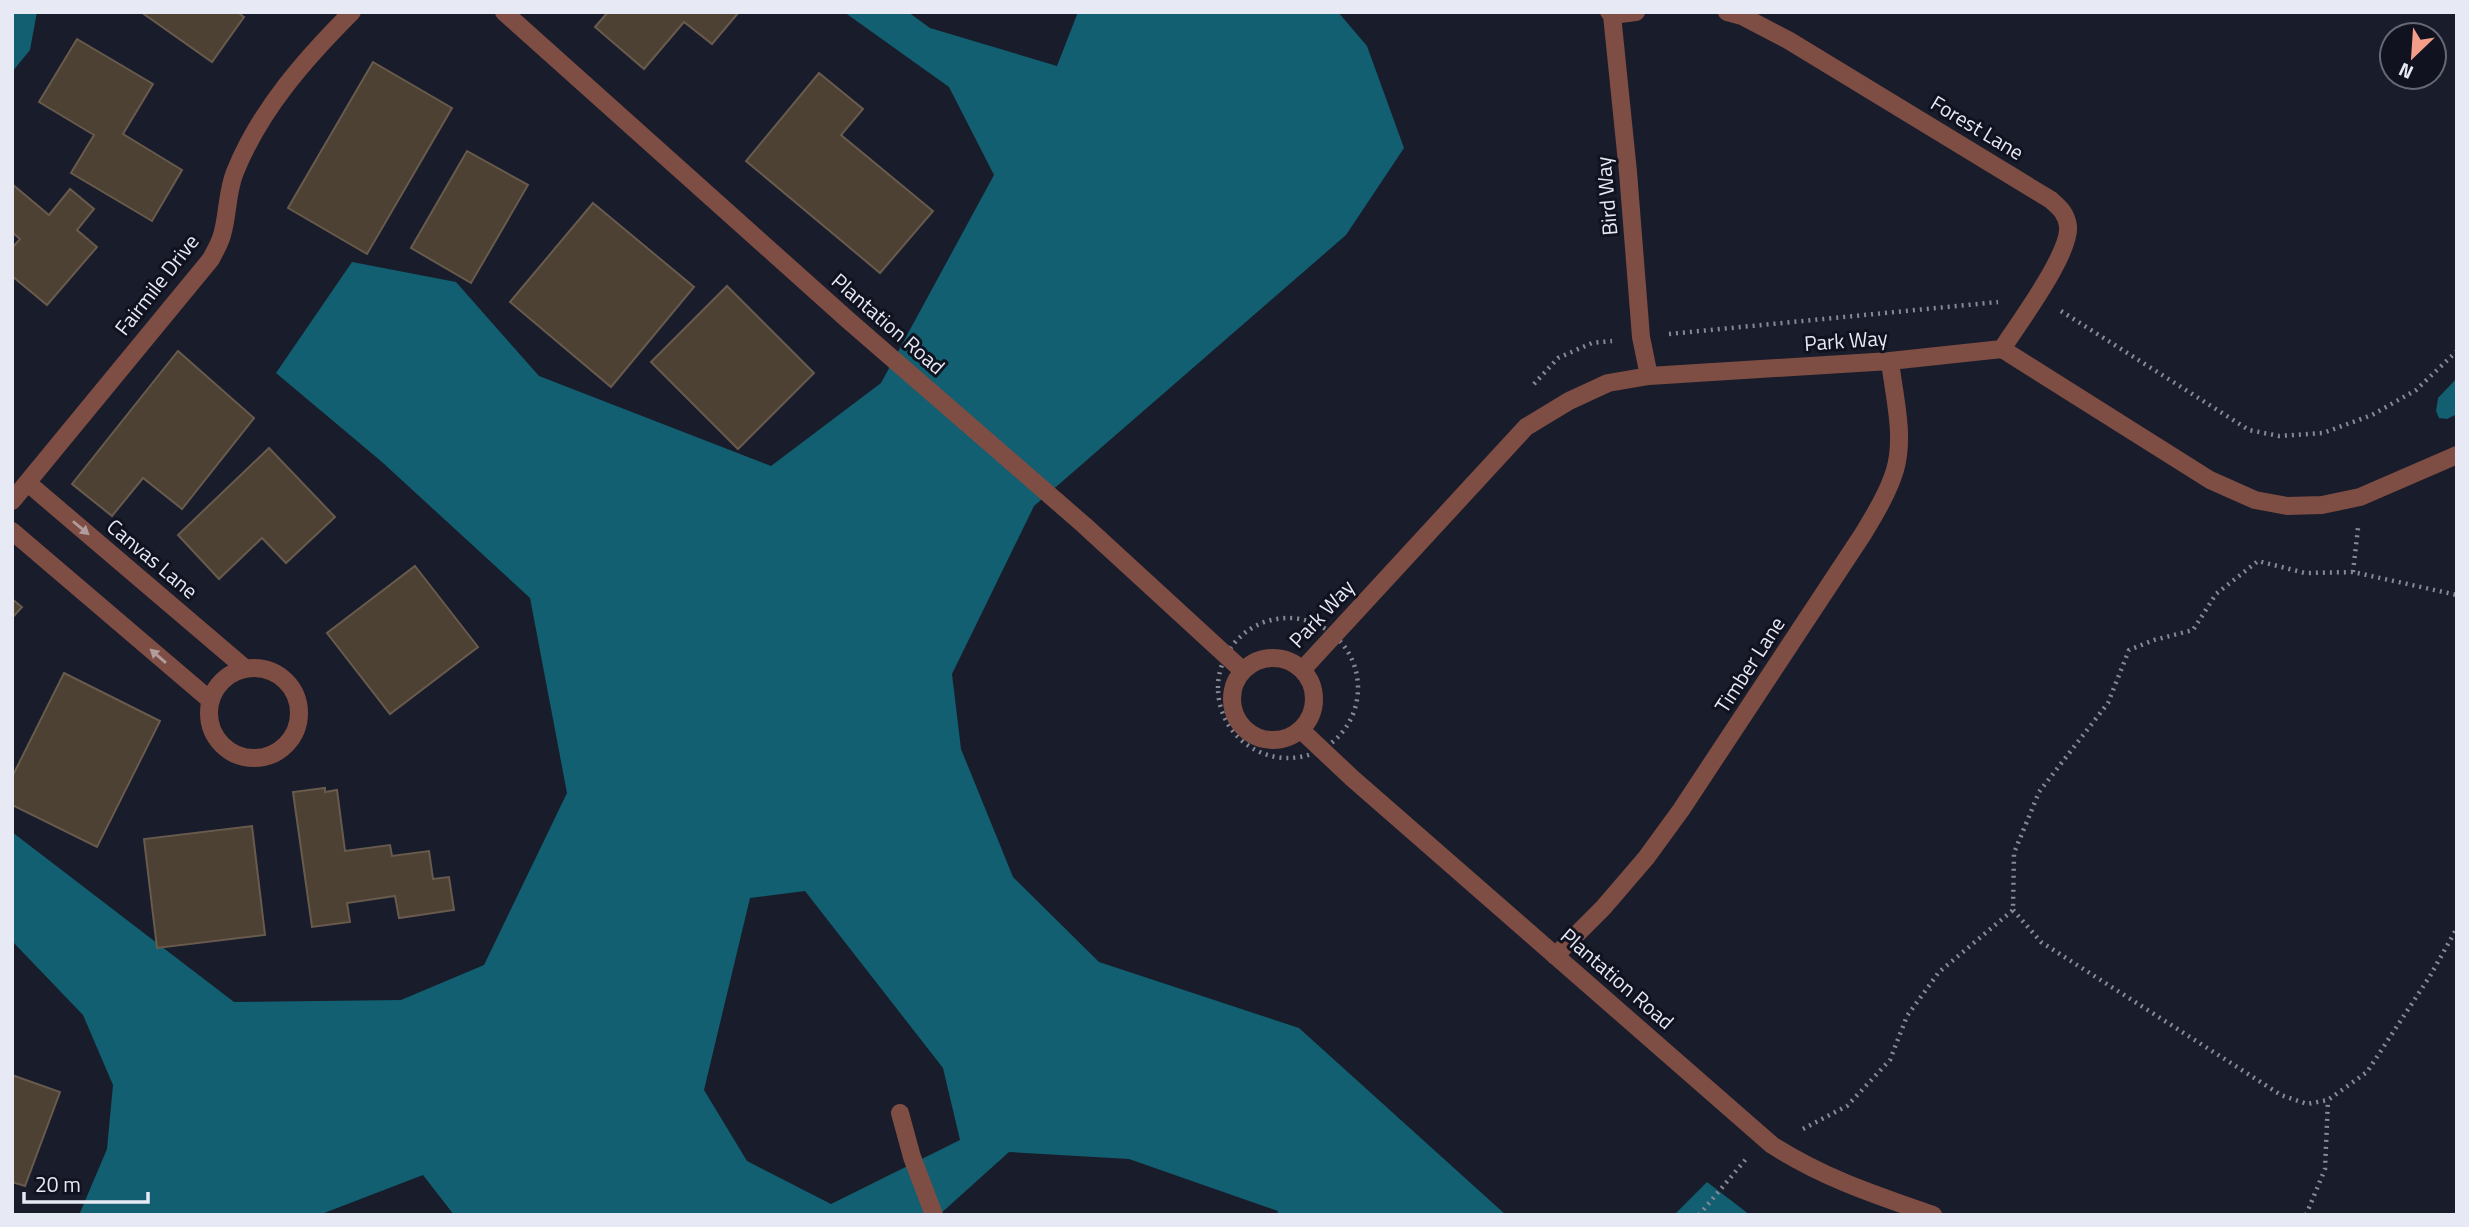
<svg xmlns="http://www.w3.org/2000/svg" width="2469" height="1227" font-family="'Titillium Web',sans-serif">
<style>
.water{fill:#115f70;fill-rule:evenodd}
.building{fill:#4d4133;stroke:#685b4d;stroke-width:2}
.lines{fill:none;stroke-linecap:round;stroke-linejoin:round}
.path{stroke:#878a96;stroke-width:4.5;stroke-dasharray:2 5;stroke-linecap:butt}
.minor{stroke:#7e4d43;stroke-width:18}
.oneway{fill:#b29c9c}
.labels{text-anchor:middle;stroke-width:6;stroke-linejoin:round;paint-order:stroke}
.street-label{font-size:21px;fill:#e7eaf4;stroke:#101220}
</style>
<rect width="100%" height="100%" fill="#191c2a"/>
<path class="water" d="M12,12H37L30,50L12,72Z
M844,12H908L930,28L1057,66L1078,12H1338L1367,46L1404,148L1346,235L1034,506L952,674L961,749L1013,877L1099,962L1299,1028L1506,1215H1277L1278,1211L1129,1159L1009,1152L939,1215H454L423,1175L319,1215H79L107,1149L113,1085L83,1015L12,941V832L234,1002L401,1000L484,965L567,793L530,598L382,462L276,373L352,262L456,282L539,376L771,466L881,383L994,175L949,87ZM805,891L943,1068L960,1140L831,1204L747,1161L704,1090L750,898Z
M2457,378V414L2447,419L2439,418L2436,411L2438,398Z
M1707,1182L1750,1215H1674Z"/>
<path class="building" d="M141,12H237L244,17L212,62Z
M608,12H739L712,44L684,22L644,69L595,27Z
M77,39L153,84L123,134L182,170L152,221L71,173L94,135L39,102Z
M373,62L452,108L367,254L288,208Z
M819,73L863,109L841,135L933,211L880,273L746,161Z
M467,151L528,185L471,283L411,248Z
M12,184L49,215L70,189L94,209L77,230L97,247L47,305L12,276V248L20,239L12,232Z
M593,203L694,287L611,387L510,302Z
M727,286L814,373L738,449L651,362Z
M178,351L254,418L182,509L143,478L112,516L72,484Z
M269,448L335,517L286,563L262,538L219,579L178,535Z
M415,566L478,647L390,714L327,633Z
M12,599L22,607L12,618Z
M64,673L160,721L97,847L12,805V777Z
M325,788V792L337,790L345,851L390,845L392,856L429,851L433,879L449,877L454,910L399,918L395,896L347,903L350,922L312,927L293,792Z
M252,826L265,935L157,948L144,839Z
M12,1075L60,1092L25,1186L12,1182Z"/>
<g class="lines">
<path class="path" d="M2061,311L2249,430L2279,436L2323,433L2372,415L2416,390L2457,351
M1669,334L1998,302
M1534,384L1558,358L1592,343L1612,341
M2353,572L2358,528
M1218 688a70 70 0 1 1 140 0a70 70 0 1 1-140 0Z
M2013,910L2041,942L2281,1095L2307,1104L2328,1100L2367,1072L2430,976L2457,928
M1803,1129L1847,1106L1890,1060L1907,1016L1939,972L2013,910L2014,853L2039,792L2108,703L2129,650L2154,640L2193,630L2216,594L2258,561L2305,573L2353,572L2457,595
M1699,1215L1746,1159
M2306,1215L2325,1169L2328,1100"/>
<path class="minor" d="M504,12L848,320L1084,525L1242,670
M1609,12L1612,15L1628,172L1641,337L1649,376
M1727,12L1742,16L1788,40L2051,200C2060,208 2066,213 2068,226C2071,253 2018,324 2002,349
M1612,15L1636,12
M29,484L246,669
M12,501L211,259C215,251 220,243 222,235C228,215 227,191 235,172C260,110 305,59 352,12
M12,531L210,700
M1232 699a41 41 0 1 1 82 0a41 41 0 1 1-82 0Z
M209 713a45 45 0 1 1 90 0a45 45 0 1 1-90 0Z
M1303,669L1526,427L1569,401L1608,383L1649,376L1890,361L2002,349L2210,480L2255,500L2287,506L2322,505L2360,497L2457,455
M1301,730L1352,778L1772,1145C1826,1179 1873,1194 1933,1215
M1555,956L1603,908L1646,858L1681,810L1863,534C1875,514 1888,493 1895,470C1905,436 1894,396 1890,361
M900,1113L912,1157L934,1215"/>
</g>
<defs><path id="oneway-solid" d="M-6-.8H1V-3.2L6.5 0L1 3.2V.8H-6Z" transform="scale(1.75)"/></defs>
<g class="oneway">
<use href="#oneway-solid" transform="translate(81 528) rotate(40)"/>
<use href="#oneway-solid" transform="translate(158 656) rotate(-139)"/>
</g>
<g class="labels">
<g class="street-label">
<text transform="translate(1977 128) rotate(31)" y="7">Forest Lane</text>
<text transform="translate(1607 196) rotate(-95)" y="7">Bird Way</text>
<text transform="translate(157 285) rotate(-52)" y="7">Fairmile Drive</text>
<text transform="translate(888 324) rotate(41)" y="7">Plantation Road</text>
<text transform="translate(1846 341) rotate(-4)" y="7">Park Way</text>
<text transform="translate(152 559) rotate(40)" y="7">Canvas Lane</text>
<text transform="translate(1322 614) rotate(-47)" y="7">Park Way</text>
<text transform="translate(1750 665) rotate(-57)" y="7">Timber Lane</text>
<text transform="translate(1617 979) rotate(41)" y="7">Plantation Road</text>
</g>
</g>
<rect width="2469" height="1227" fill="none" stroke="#e7eaf4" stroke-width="28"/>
<g transform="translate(2413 56) rotate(205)"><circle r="33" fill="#101220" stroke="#666875" stroke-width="2"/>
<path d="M0-5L12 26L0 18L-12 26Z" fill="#f49e89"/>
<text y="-10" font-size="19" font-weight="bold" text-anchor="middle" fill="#e7eaf4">N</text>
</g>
<path d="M24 1192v10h124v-10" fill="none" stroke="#e7eaf4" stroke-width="3.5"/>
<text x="35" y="1192" font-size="21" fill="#e7eaf4" stroke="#101220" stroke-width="5" paint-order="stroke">20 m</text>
</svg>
